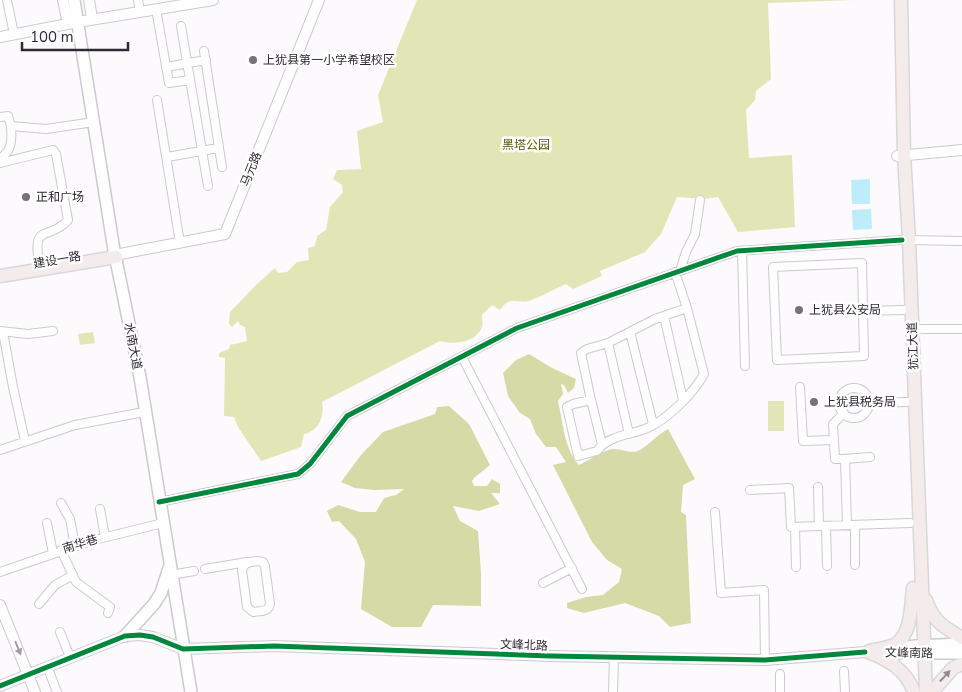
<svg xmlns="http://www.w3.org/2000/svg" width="962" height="692" font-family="'Nunito Sans','Noto Sans SC',sans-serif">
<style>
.green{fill:#e2e6b7}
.forest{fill:#d6daa6}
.water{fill:#beecfb}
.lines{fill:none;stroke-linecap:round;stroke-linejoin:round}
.minor-casing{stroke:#cdc9cf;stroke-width:10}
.tertiary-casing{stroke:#cdc9cf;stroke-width:12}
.secondary-casing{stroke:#cdc9cf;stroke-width:14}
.primary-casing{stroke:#d9d7d9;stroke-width:15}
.minor{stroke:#fffeff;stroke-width:8}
.tertiary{stroke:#fffeff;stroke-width:10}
.secondary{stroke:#fffeff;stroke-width:11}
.primary{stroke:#f4ecec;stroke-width:12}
.cycleway-casing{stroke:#fff;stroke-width:8}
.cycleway{stroke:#00873e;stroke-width:5}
.oneway{fill:#a19ea3}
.oneway2{fill:#928a8f}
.poi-dot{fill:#777279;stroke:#fff;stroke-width:2}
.labels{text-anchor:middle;stroke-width:5;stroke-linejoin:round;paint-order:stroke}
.poi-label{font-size:12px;fill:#2f2932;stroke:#fff;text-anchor:start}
.park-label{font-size:12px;fill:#565a14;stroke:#fff}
.street-label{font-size:12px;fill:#2f2932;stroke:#fff}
</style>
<rect width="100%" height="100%" fill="#fcfafd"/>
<path class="green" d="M417,0H854L768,3L771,79L756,91L755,100L746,110L749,158L792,155L795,227L738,232L718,197L703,199L677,197L661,234L645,252L600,271L602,276L573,289L566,284C554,289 541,297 529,301C517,304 510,295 500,310L492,305L482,315C482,319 483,324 482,327C476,343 453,345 440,341L322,402C325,416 319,431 304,434L301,447L261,461L238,427L234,417L224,416L225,358L219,357V353L229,349L230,345L247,341L245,327L240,325L238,321L232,327L229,324L230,312L256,285L275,268L278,273L287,272L297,262L309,260L308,248L315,246L317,236L326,230L330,207L343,192L342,185L333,179L337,170L361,169L357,131L383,122L378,95Z
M93,332L95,343L80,345L78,334Z
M768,401H784V431H768Z"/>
<path class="forest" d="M529,354L552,368L576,379L574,388L568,393L564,385L561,384L563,394L558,401C563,422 564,449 579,465C588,461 605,449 613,449C622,448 631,455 640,450C650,444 657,435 668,429L695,479L683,485L681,512L686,515L691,623L670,627L659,616L625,603L584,613L567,608V603L586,597L603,595L619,582L622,569L607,560L592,542L553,465L566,462L556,447H546L536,434L530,419L520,413L508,396L503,373L516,360Z
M449,406L469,424L490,465L475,477L472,481L474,486H487L492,479L500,484V493H491L500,504L479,511L453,506L460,521L478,531L481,573V606L433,605L421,627H392L361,609L365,562L356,539L339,521L332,522L327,511L338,505L360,512H376L384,498L396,495L404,489L375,490L355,488L341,482L361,455L383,432L435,414L437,407Z"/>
<path class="water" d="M870,179V204H852L851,180Z
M871,209L872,229L853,230L852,210Z"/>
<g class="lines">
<g class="minor-casing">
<path id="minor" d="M7,0L14,34
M138,0L140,12
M156,9L169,83L190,80
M181,26L208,186
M204,51L222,167
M166,67L206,60
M157,100L180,243
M0,117L8,116L11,126
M167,157L218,148
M0,158C12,152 12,139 11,126L46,129L94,122
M0,163L53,150L56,154L68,220C49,242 32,221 39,263
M909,240L962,241
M742,251L745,366
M862,263L864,356L777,360L773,267Z
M680,271L686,252L695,234L700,200
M675,272L687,308L655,319L608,343L587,349L581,353L591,400L573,404L567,407L578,456L597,451C607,436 629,435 645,429C666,421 693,394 704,374L687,308
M863,311L904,310
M664,316L683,400
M922,329H962
M0,331L28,334L53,331
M3,332L13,387L25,441
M630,332L653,424
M608,343L629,434
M462,357L582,589
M800,387L803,441L834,440
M839 403a15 15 0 1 1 30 0a15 15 0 1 1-30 0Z
M591,400L602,444
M868,403L907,402
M844,413L833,424L835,459H845L847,525
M0,450L75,425L144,412
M845,459L870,457
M818,487L819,526
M750,490L789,488L791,527L910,523
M159,502L298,474L310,464L347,416L517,328L737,251L902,240
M61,503L70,519L75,546
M100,509L105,537
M715,512L721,593L764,590L765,660
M47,523L53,553
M855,525V565
M826,526L827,566
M795,527L796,567
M61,550L76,582L110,607L108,613
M257,561L263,562L265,566L270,604C269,612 260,611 253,612L247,607L242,570C244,562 250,562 257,561Z
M205,569L247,562
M0,572L94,540L163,523
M171,575L194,571
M543,583L572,568
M39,604L55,585L73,575
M60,632L70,657
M47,666L57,692
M844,671L845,692
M780,674V692
M613,692L614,657"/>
</g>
<g class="tertiary-casing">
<path id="tertiary" d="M63,0L68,24
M89,0L92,19
M0,37L78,22L213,0
M897,156L962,150
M115,255L225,234L319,0
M0,605L35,692
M0,686L125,636L140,635L153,637L183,649L274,646L551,656L765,660L865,652"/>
</g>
<g class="secondary-casing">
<path id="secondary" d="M74,0L114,250L140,377L191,692
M125,636L154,604L161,593L169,568
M886,649L916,646L962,644
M901,653H962"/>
</g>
<g class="primary-casing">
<path id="primary" d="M901,0L904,155L909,240L926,692
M0,276L116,257
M926,600C934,622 942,626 962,638
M869,651C877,649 889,648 896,644C912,633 911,604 913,588
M868,652C889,660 906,670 914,692
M932,692L953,668L962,664"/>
</g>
<use href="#minor" class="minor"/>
<use href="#tertiary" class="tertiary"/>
<use href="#secondary" class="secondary"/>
<use href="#primary" class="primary"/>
<g class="cycleway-casing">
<path id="cycleway" d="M159,502L298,474L310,464L347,416L517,328L737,251L902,240
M0,686L125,636L140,635L153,637L183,649L274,646L551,656L765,660L865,652"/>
</g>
<use href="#cycleway" class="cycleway"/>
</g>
<defs><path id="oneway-solid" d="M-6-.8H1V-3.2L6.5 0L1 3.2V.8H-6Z" transform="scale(1.25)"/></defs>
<use class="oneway" href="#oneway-solid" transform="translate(18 648) rotate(68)"/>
<use class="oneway2" href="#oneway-solid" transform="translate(945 676) rotate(-47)"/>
<g class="poi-dot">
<circle cx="253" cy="60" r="5"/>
<circle cx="26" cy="197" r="5"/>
<circle cx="799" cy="310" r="5"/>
<circle cx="814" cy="402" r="5"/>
</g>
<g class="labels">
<g class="poi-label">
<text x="263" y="64">上犹县第一小学希望校区</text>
<text x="36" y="201">正和广场</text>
<text x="809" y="314">上犹县公安局</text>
<text x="824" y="406">上犹县税务局</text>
</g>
<g class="park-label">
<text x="526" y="149">黑塔公园</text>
</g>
<g class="street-label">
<text transform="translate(251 169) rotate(-68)" y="4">马元路</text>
<text transform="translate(57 260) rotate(-10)" y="4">建设一路</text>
<text transform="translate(133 346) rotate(79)" y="4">水南大道</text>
<text transform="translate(913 346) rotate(-92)" y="4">犹江大道</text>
<text transform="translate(80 544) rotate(-17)" y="4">南华巷</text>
<text transform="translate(524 645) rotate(2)" y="4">文峰北路</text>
<text transform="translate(909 653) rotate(1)" y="4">文峰南路</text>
</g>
</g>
<path d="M22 42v8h106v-8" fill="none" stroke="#2f2932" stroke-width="2.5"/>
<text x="30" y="42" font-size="15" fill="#2f2932" stroke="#ffffff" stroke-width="4" paint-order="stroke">100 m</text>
</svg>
